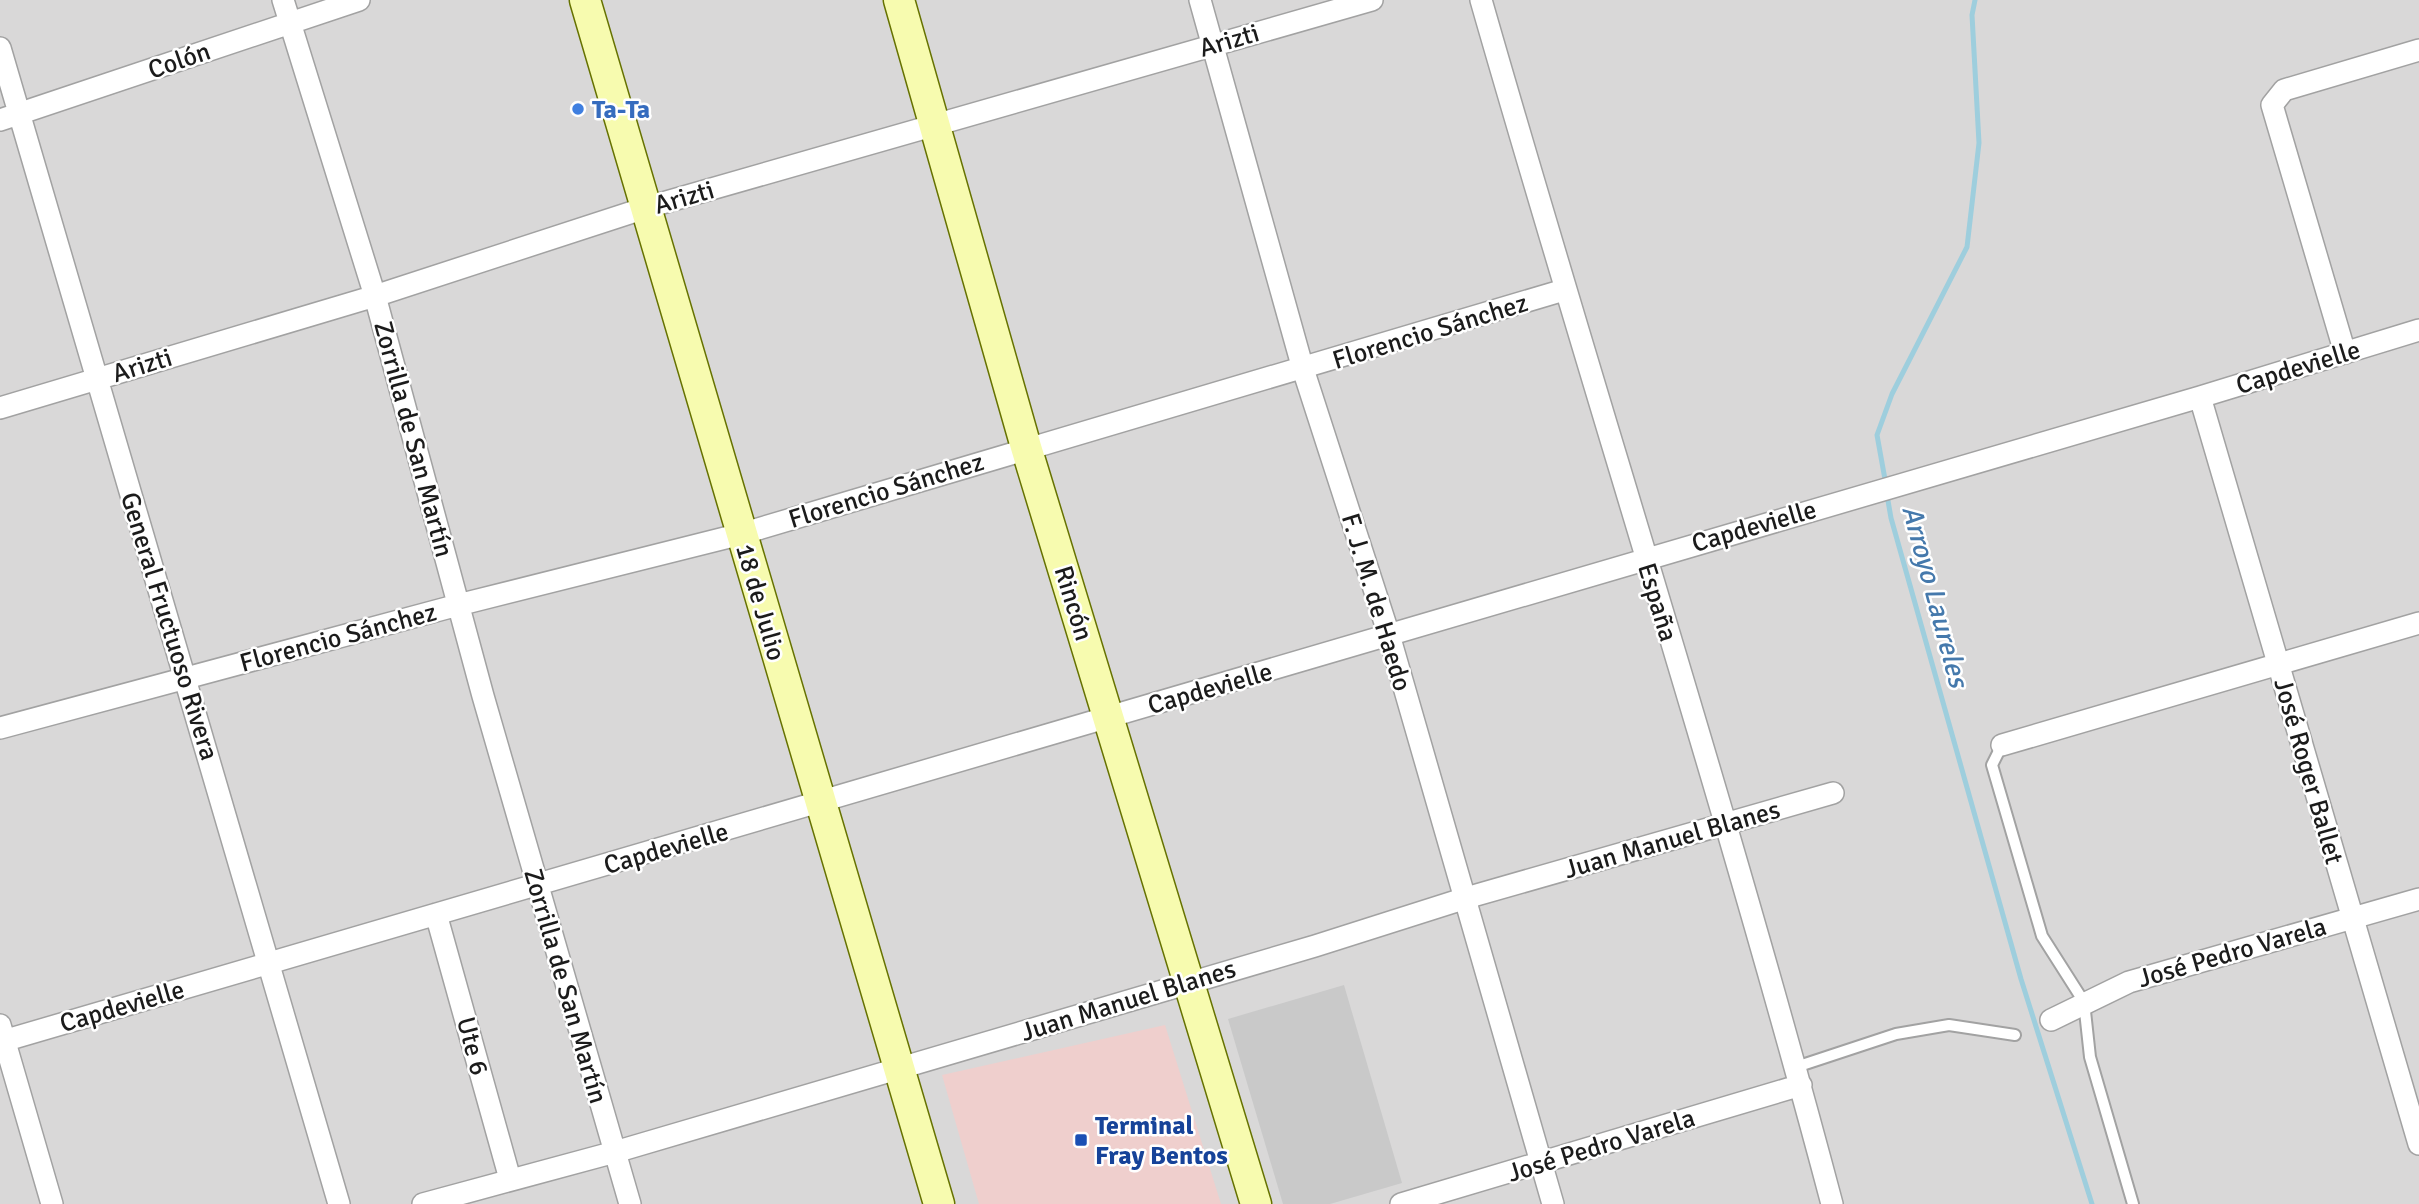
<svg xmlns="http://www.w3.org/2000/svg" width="2419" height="1204" font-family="Signika,sans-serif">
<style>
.residential{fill:#d9d8d8}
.commercial{fill:#efcfcd}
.religious{fill:#c9c9c9}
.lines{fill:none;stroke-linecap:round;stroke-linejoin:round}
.stream{stroke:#9ecedd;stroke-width:5}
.lane-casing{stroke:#a2a2a2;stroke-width:14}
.street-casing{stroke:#a2a2a2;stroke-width:24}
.secondary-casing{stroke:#667201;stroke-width:33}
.lane{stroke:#fff;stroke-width:10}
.street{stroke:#fff;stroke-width:21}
.secondary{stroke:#f7fbaf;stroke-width:30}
.shop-dot{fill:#3f7fe0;stroke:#fff;stroke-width:2.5}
.transit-dot{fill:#1a4fb4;stroke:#fff;stroke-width:2.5}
.labels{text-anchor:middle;stroke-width:5;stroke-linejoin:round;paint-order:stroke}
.street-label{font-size:26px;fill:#1b1b1b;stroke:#fff}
.shop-label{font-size:26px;font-weight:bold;fill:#366cbe;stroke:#fff;text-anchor:start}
.transit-label{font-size:26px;font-weight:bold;fill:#164399;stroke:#fff;text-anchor:start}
.water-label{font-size:28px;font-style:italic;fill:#4579ac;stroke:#fff}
</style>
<rect width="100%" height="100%" fill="#ede8df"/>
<path class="residential" d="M0,0H2419V1204H0Z"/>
<path class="commercial" d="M1165,1025L1221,1204H979L942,1075Z"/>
<path class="religious" d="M1344,985L1402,1183L1330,1204H1283L1228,1019Z"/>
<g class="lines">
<path class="stream" d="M1886,485L1877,435L1892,394L1967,247L1979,143L1972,15L1975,0
M1887,495L1891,518L2021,979L2092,1204"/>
<g class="lane-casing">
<path id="lane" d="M2002,745L1992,765L2042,936L2084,1002L2090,1057L2133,1204
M1796,1067L1896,1034L1949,1025L2015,1035"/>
</g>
<g class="street-casing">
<path id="street" d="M283,0L375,296L483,696L630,1204
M1200,0L1303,369L1389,635L1553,1204
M1481,0C1596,402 1725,800 1832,1204
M0,48L339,1204
M0,120L359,0
M2345,353L2272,105L2284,90L2419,50
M2200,397L2419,1144
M0,408L375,296L645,208L1372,0
M0,728L458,605L741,534L1564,290
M2002,745L2419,623
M436,914L510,1179
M2051,1020L2129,982L2419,899
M0,1025L52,1204
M0,1042L2200,397L2419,330
M423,1204L615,1152L1315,946L1466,898L1833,793
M1401,1204L1801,1085"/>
</g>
<g class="secondary-casing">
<path id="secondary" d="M585,0L939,1204
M899,0L1026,447L1256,1204"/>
</g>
<use href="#lane" class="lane"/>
<use href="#street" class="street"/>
<use href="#secondary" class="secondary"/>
</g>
<circle class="shop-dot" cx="578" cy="109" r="7"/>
<rect class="transit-dot" x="1074" y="1133" width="14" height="14" rx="3.5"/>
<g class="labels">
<g class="street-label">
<text transform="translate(1229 40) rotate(-16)" y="9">Arizti</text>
<text transform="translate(179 60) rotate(-19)" y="9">Colón</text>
<text transform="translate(684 197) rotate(-16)" y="9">Arizti</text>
<text transform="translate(1430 331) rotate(-17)" y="9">Florencio Sánchez</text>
<text transform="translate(142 365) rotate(-17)" y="9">Arizti</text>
<text transform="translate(2298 367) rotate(-17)" y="9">Capdevielle</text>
<text transform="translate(414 439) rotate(75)" y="9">Zorrilla de San Martín</text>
<text transform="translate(886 490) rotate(-17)" y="9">Florencio Sánchez</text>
<text transform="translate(1754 526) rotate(-16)" y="9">Capdevielle</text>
<text transform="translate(761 602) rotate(74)" y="9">18 de Julio</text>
<text transform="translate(1377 602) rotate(73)" y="9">F. J. M. de Haedo</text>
<text transform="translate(1658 602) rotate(73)" y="9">España</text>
<text transform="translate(1074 603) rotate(73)" y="9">Rincón</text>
<text transform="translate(170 626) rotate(73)" y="9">General Fructuoso Rivera</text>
<text transform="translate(338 637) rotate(-15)" y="9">Florencio Sánchez</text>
<text transform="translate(1210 688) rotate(-16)" y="9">Capdevielle</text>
<text transform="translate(2309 771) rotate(74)" y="9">José Roger Ballet</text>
<text transform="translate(1672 839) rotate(-16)" y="9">Juan Manuel Blanes</text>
<text transform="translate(666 848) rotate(-16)" y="9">Capdevielle</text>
<text transform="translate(2232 952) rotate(-16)" y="9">José Pedro Varela</text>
<text transform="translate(566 986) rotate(74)" y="9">Zorrilla de San Martín</text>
<text transform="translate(1128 1000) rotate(-17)" y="9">Juan Manuel Blanes</text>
<text transform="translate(122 1006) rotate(-16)" y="9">Capdevielle</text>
<text transform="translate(473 1046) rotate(75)" y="9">Ute 6</text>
<text transform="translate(1601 1145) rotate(-17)" y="9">José Pedro Varela</text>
</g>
<g class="shop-label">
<text x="592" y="118">Ta-Ta</text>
</g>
<g class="transit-label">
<text x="1095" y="1134">Terminal<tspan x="1095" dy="30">Fray Bentos</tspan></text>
</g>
<g class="water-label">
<text transform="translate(1936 596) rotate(75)" y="10">Arroyo Laureles</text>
</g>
</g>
</svg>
